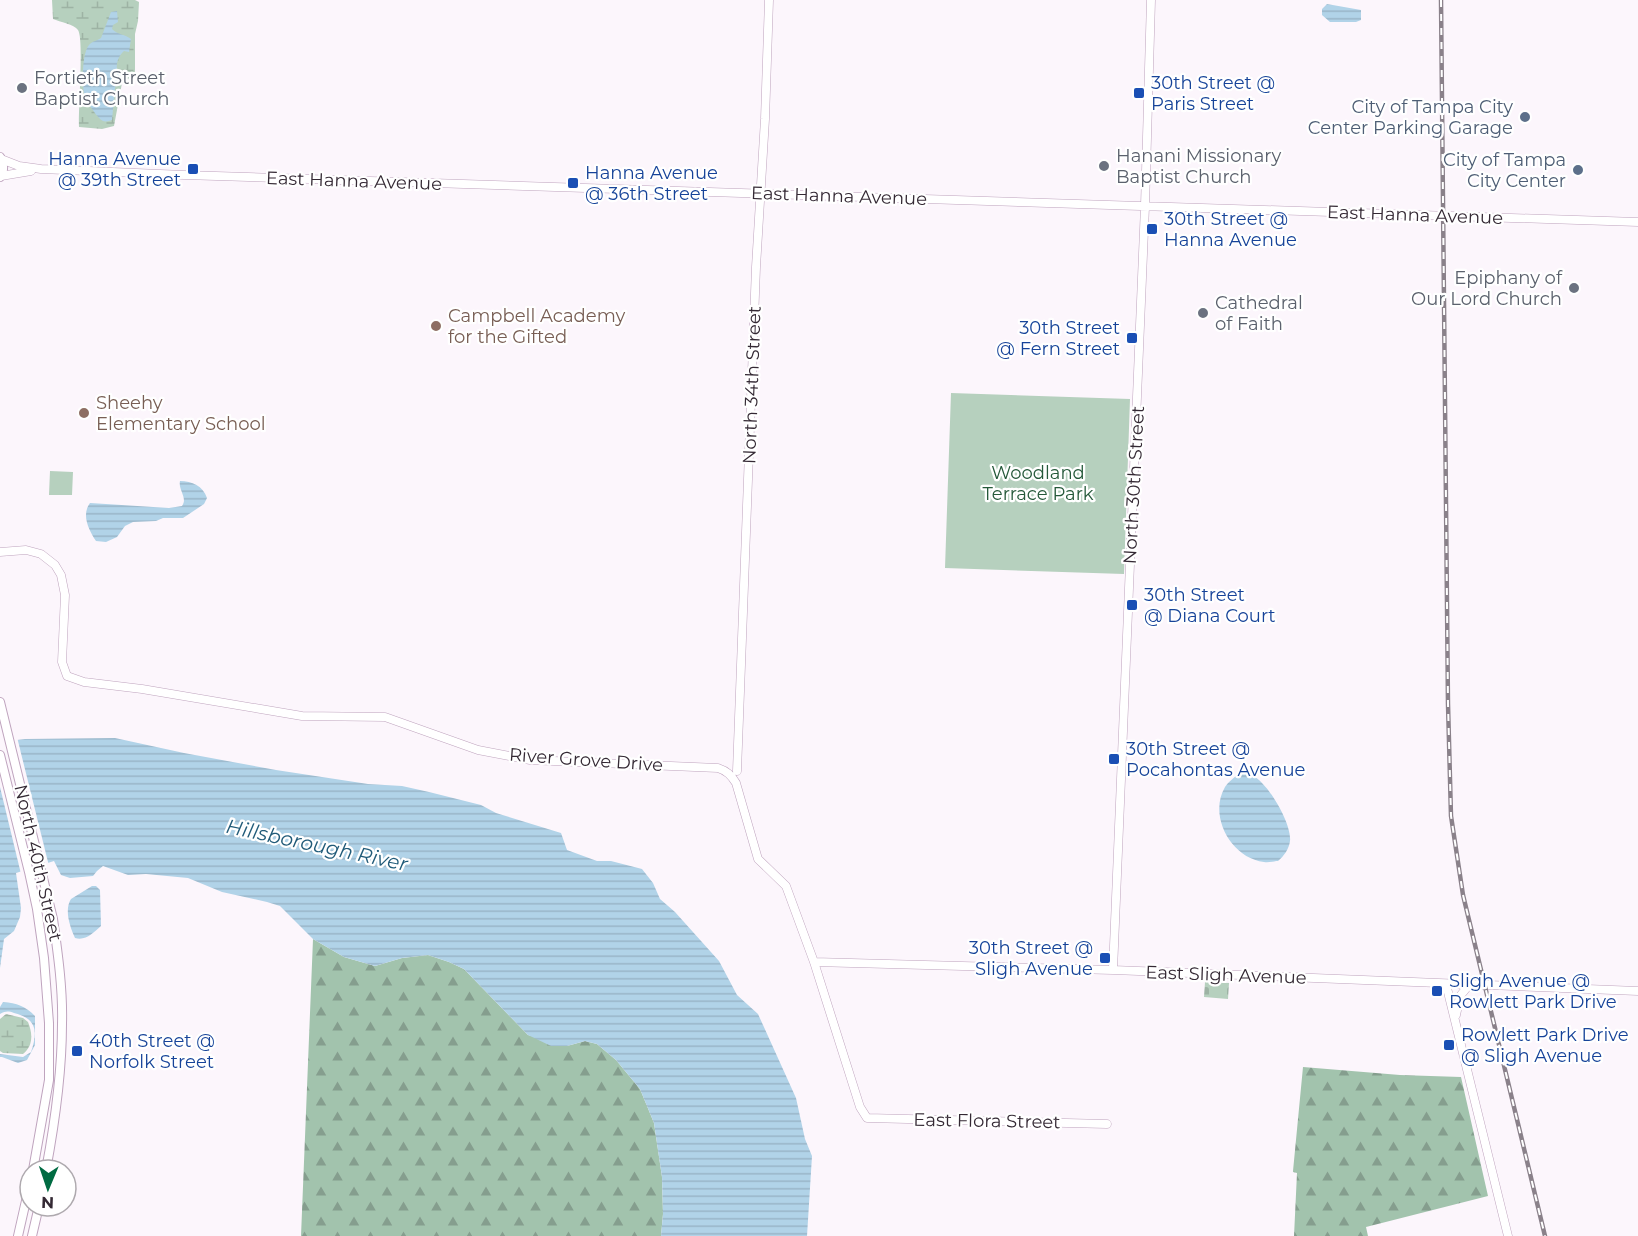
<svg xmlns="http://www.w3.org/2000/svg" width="1638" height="1236" font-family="Montserrat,sans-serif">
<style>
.green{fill:#b6d0be}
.forest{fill:url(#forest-firs)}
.wetland{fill:url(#wetland-marsh)}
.cemetery{fill:url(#cemetery-stones)}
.water{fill:url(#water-rules)}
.pier{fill:#fcf6fc}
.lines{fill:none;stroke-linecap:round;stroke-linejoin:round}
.tertiary-casing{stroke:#bfa4be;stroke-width:9}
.secondary-casing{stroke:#bfa4be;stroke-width:10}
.tertiary{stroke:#fff;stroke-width:8}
.secondary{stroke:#fff;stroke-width:8}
.rail-casing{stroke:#8a818a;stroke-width:4.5}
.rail{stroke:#fff;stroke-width:2;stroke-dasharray:7;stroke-linecap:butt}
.worship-dot{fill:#6b7280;stroke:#fff;stroke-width:2}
.transit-dot{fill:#1a4fb4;stroke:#fff;stroke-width:2}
.service-dot{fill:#5c6f8a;stroke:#fff;stroke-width:2}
.education-dot{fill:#8d6e63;stroke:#fff;stroke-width:2}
.labels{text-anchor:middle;stroke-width:4.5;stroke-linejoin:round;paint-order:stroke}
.worship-label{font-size:18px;fill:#5b616d;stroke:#fff;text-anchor:start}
.transit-label{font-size:18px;fill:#164399;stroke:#fff;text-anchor:start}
.service-label{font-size:18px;fill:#4e5e75;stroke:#fff;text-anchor:end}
.street-label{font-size:18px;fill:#342934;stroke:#fff}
.education-label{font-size:18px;fill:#785e54;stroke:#fff;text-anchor:start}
.park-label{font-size:18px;fill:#25593a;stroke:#fff}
.water-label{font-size:20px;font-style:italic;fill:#215b79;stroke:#fff}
</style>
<defs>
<pattern id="forest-firs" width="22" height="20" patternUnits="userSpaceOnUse" patternTransform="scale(1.5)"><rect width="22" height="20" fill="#a2c3ad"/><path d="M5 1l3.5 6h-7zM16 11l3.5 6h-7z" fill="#859e8e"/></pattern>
<pattern id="wetland-marsh" width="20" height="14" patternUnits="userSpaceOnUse" patternTransform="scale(1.5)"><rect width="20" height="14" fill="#b6d0be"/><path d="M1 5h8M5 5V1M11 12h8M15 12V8" fill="none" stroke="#9db3a4"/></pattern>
<pattern id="cemetery-stones" width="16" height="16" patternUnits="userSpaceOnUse" patternTransform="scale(1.5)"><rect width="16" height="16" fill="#b6d0be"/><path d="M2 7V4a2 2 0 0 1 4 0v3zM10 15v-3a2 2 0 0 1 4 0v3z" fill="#9db3a4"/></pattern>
<pattern id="water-rules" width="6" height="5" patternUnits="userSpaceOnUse" patternTransform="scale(1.5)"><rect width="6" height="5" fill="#b1d3e8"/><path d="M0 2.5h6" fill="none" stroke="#99b5c8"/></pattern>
</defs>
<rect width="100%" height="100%" fill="#fcf6fc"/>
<path class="green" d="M951,393L1130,399L1124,574L945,568Z
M50,471L73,472L72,495H49Z"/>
<path class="forest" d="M313,939L344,957L375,966L402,958L428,955L449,962L464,969L528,1035L567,1046L585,1041L597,1044L616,1060L640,1089L654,1123L662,1177L663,1214L661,1236H301Z
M1303,1067L1400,1075L1461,1077L1488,1196L1366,1227L1368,1236H1294L1297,1173L1293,1172V1171Z"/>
<path class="wetland" d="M52,0H135L139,2L138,21L135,34V74L122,83L114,126L102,129L79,127C78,111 84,39 78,30C74,24 60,22 53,19Z
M6,1014L23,1018L28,1022C33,1034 33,1046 23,1054L3,1053L0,1051V1019Z"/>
<path class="cemetery" d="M1205,982L1229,983L1228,999L1204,997Z"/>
<path class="water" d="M1327,4L1361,10V20L1356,22H1330L1322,15V9Z
M117,11L118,22L113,25L112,29C118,35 125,34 131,39L129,52L124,51C117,57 114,69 120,76L115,88L112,120C109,121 106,122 103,121C97,118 85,99 84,93C82,83 82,53 89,45C92,41 97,41 101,38L111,12Z
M180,481C192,481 203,486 207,498L204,504L183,518H163L156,521L133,522L125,526L117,537L106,542L96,541C89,530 81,515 90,503L169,508L182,506C188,498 178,490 180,481Z
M115,738L184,753L276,770L368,784L402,786L429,792L481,805L496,813L561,833L567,850L597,861H611L642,869L653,883L660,899L675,912L719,961L737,995L758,1014L796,1098L805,1139L812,1156L807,1236H661L663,1214L662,1177L654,1123L640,1089L616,1060L597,1044L585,1041L567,1046H551L528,1035L464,969L449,962L428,955L402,958L375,966L344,957L313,939L280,906L267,902L222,892L188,878L146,874L128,875L103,866L97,871L93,876L70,878L61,875L54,861L16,873L21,908L20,917L14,931L4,939L0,968V742L25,739Z
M1239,774C1243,774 1249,774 1253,776C1268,783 1292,824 1290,841C1289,849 1284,856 1278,861C1274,861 1269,863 1264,862C1231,858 1208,816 1225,787C1228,782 1235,777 1239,774Z
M92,886H96L100,890L101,926C93,933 86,941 75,938C70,927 64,910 71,899Z
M3,1002C17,1003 25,1006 35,1016V1045L27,1060L18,1063L2,1057H0V1054L23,1057L31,1052C38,1031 37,1019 14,1013C8,1011 6,1011 0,1014V1007Z"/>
<path class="pier" d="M17,737L49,866L21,874L0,787V739Z"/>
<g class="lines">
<g class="tertiary-casing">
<path id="tertiary" d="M1,159L19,166L41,169L184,175L1638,222
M1,176L31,171
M0,552L26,550L41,554L55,565L61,575L65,595L62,662L67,676L84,682L142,689L302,716L385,717L478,750L530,760L718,768C727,771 731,775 736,783L758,859L786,886L814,962L860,1107L867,1118L1107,1124
M737,771L756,267L765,119L769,0
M814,962L1113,970L1638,991
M1113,970L1145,206L1151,0
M1446,984L1508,1236
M1456,1015L1460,996L1469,985"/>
</g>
<g class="secondary-casing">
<path id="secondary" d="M0,157C4,164 4,171 0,177
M0,702L53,919C58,954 63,990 62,1024C62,1074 55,1122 46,1170
M0,755L29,872L37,909L44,958L49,1023V1080L33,1170
M18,1236L30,1183
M32,1236L39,1206"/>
</g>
<use href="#tertiary" class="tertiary"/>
<use href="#secondary" class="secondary"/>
<g class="rail-casing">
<path id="rail" d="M1441,0L1448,704L1451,816L1463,895L1545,1236"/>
</g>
<use href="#rail" class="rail"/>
</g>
<g class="worship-dot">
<circle cx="22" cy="88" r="6"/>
<circle cx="1104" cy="166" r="6"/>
<circle cx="1574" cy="288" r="6"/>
<circle cx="1203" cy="313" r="6"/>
</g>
<g class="transit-dot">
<rect x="1133" y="87" width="12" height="12" rx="3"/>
<rect x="187" y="163" width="12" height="12" rx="3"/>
<rect x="567" y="177" width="12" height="12" rx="3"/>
<rect x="1146" y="223" width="12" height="12" rx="3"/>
<rect x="1126" y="332" width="12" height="12" rx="3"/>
<rect x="1126" y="599" width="12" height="12" rx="3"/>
<rect x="1108" y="753" width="12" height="12" rx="3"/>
<rect x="1099" y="952" width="12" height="12" rx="3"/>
<rect x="1431" y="985" width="12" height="12" rx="3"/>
<rect x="1443" y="1039" width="12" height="12" rx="3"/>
<rect x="71" y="1045" width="12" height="12" rx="3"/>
</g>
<g class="service-dot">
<circle cx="1525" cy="117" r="6"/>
<circle cx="1578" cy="170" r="6"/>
</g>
<g class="education-dot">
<circle cx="436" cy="326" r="6"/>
<circle cx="84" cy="413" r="6"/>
</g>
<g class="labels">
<g class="worship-label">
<text x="34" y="84">Fortieth Street<tspan x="34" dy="21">Baptist Church</tspan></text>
<text x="1116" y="162">Hanani Missionary<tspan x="1116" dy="21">Baptist Church</tspan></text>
<text x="1562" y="284" text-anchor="end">Epiphany of<tspan x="1562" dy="21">Our Lord Church</tspan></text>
<text x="1215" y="309">Cathedral<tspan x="1215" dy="21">of Faith</tspan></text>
</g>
<g class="transit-label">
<text x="1151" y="89">30th Street @<tspan x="1151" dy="21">Paris Street</tspan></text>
<text x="181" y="165" text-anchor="end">Hanna Avenue<tspan x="181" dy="21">@ 39th Street</tspan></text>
<text x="585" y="179">Hanna Avenue<tspan x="585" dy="21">@ 36th Street</tspan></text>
<text x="1164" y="225">30th Street @<tspan x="1164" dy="21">Hanna Avenue</tspan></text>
<text x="1120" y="334" text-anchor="end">30th Street<tspan x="1120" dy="21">@ Fern Street</tspan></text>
<text x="1144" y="601">30th Street<tspan x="1144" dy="21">@ Diana Court</tspan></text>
<text x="1126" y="755">30th Street @<tspan x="1126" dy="21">Pocahontas Avenue</tspan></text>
<text x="1093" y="954" text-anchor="end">30th Street @<tspan x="1093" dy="21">Sligh Avenue</tspan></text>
<text x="1449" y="987">Sligh Avenue @<tspan x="1449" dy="21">Rowlett Park Drive</tspan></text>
<text x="1461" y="1041">Rowlett Park Drive<tspan x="1461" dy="21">@ Sligh Avenue</tspan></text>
<text x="89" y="1047">40th Street @<tspan x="89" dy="21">Norfolk Street</tspan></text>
</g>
<g class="service-label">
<text x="1513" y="113">City of Tampa City<tspan x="1513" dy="21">Center Parking Garage</tspan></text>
<text x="1566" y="166">City of Tampa<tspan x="1566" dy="21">City Center</tspan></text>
</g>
<g class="street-label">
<text transform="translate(354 181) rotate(2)" y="6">East Hanna Avenue</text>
<text transform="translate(839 196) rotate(2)" y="6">East Hanna Avenue</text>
<text transform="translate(1415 215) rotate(2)" y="6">East Hanna Avenue</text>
<text transform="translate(752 385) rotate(-88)" y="6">North 34th Street</text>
<text transform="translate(1134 485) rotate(-87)" y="6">North 30th Street</text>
<text transform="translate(586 760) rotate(4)" y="6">River Grove Drive</text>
<text transform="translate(38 863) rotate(77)" y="6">North 40th Street</text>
<text transform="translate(1226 975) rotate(2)" y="6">East Sligh Avenue</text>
<text transform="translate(987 1121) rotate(1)" y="6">East Flora Street</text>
</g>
<g class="education-label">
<text x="448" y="322">Campbell Academy<tspan x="448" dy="21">for the Gifted</tspan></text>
<text x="96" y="409">Sheehy<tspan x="96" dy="21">Elementary School</tspan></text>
</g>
<g class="park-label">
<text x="1038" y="479">Woodland<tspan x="1038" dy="21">Terrace Park</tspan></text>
</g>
<g class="water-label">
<text transform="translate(317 845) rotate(12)" y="7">Hillsborough River</text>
</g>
</g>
<g transform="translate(48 1188) rotate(182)"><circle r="28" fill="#ffffff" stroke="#aea9ae" stroke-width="1.5"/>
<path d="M0-4.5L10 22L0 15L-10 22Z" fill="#006b42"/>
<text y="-9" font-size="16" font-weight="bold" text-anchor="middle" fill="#342934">N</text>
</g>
</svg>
